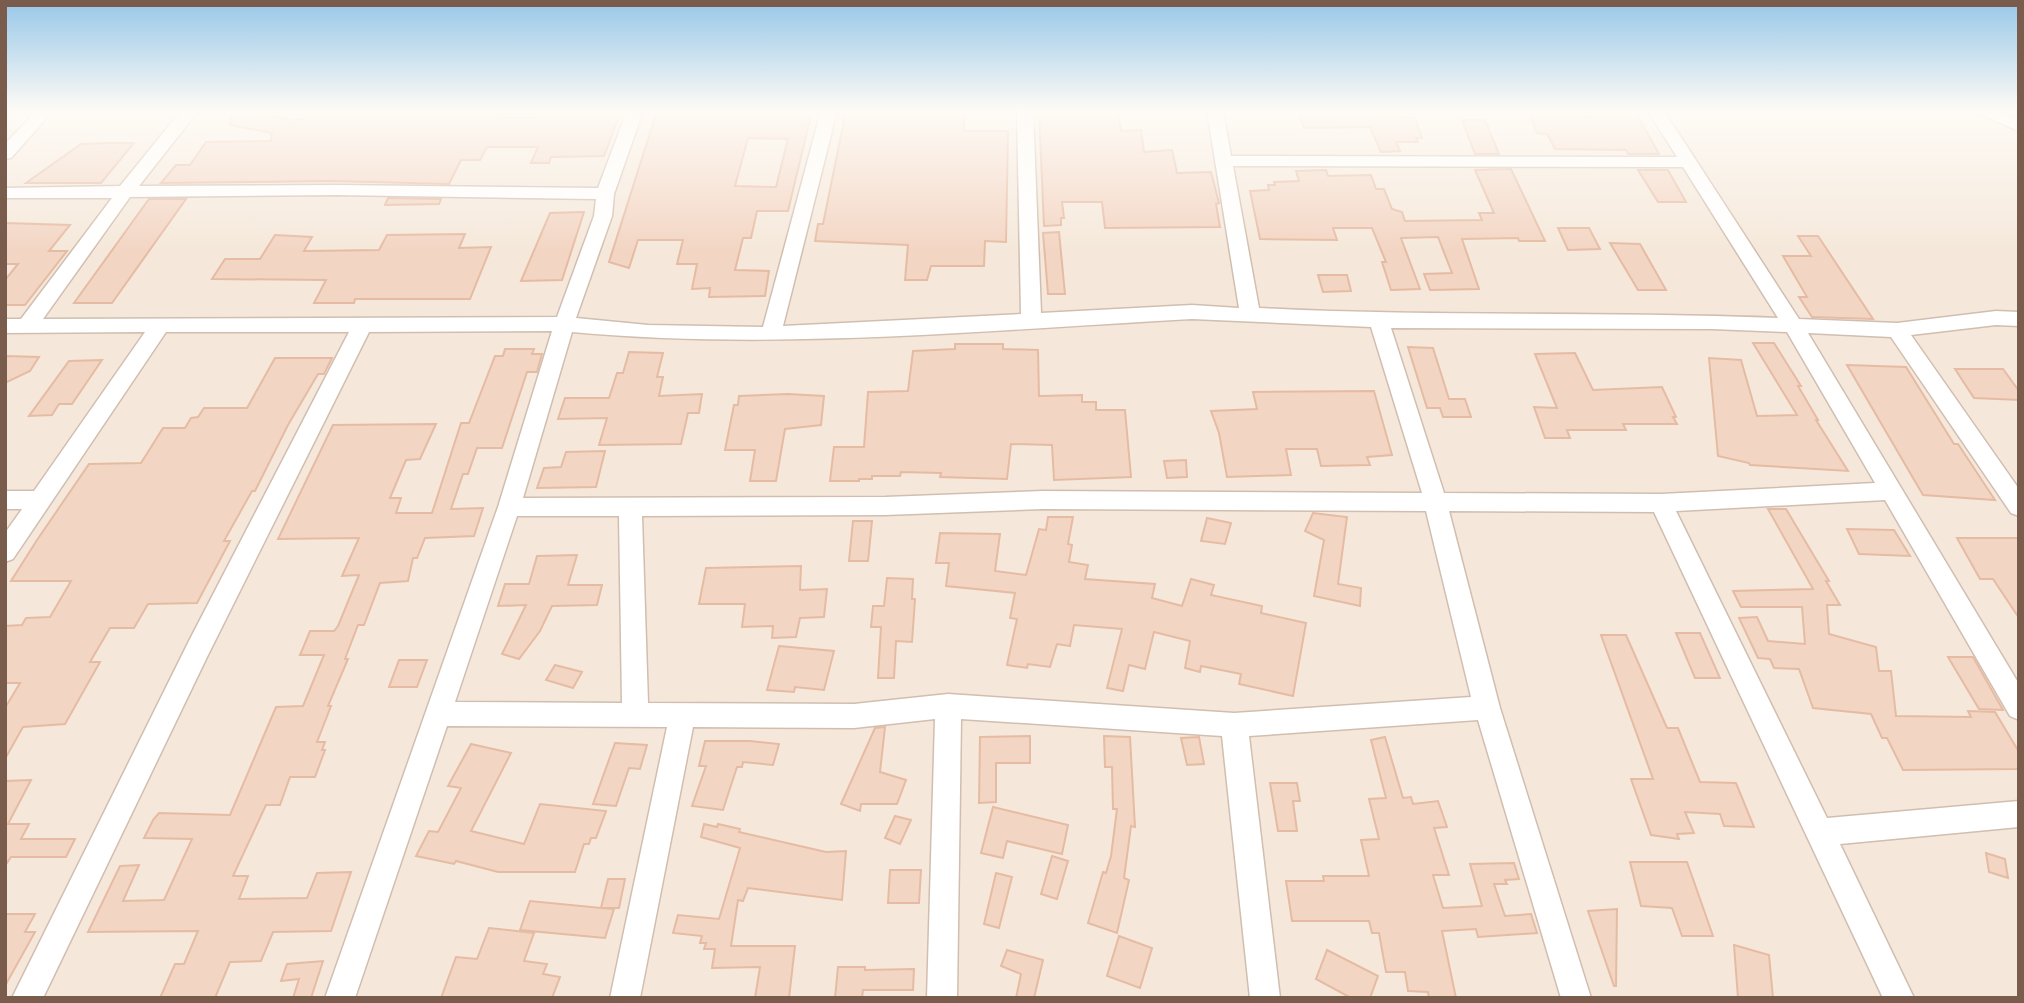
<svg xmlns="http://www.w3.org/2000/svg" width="2024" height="1003" font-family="Overpass,sans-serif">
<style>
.residential{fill:#f5e8da}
.building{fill:#f3d5c3;stroke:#e6bba3;stroke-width:2;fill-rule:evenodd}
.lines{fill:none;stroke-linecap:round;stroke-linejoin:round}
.street-casing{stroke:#d1beb0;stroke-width:3}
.street{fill:#fff;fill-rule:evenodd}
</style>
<rect width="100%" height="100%" fill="#fdf6ec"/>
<path class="residential" d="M5,111H2019V998H5Z"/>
<path class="building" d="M308,111H502L500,118H535L537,115H568L569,111H621L604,156L551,157L549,163H531L538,147H487L480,160H461L449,184L331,181L161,183L176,165H190L206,142L271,141L272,133L230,125L232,112L294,120L303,119Z
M657,111H812L788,211H757L751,238H743L735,270L769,271L765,296L709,297L710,288L692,289L697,264H677L683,240H638L629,268L609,262ZM748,138L788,139L776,187L735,186Z
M846,111H965L964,131H1008L1006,242L985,241L984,266H931L927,280H905L908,245L815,241L818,224H823Z
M1039,111H1118L1121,131L1141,130L1144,152L1172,150L1177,173L1211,172L1219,203L1216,204L1220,227L1105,228L1102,202H1062L1064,218H1061V225L1044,226Z
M1299,111H1399V117L1415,118L1422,138H1416L1418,142H1396L1400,151L1381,152L1370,127L1304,128Z
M1591,111H1635L1659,154H1628L1626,150L1555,149L1547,134L1537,133L1530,115L1595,117Z
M1462,120H1485L1499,154H1475Z
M109,143H134L101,183H26L81,144Z
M1511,169L1545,241H1519L1518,238L1462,239L1479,289L1430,290L1424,274L1452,273L1438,237L1401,238L1420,289L1391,290L1382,262H1386L1372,228H1333L1337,240L1260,239L1250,191L1269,190L1268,185H1275L1274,182L1299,181L1296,171L1326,170L1328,176L1371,175L1376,189H1384L1392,209L1402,212L1405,221L1482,220L1479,213H1494L1475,170Z
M1638,170H1668L1686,202H1658Z
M388,198L441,199L439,204L385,205Z
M149,199H186L112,303H74Z
M584,212L562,280L521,281L550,213Z
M5,223L70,225L49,251H67L25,305H5V280L18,264H5Z
M1558,228H1589L1600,249L1568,250Z
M1059,232L1065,294H1048L1043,233Z
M465,234L459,248L491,247L470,299H355L354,303H314L326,280L212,279L225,259H260L275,235L312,237L304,251L379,250L387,235Z
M1798,236H1818L1873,319L1812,317L1799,297H1807L1783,256H1811Z
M1610,243L1640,244L1666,290H1638Z
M1318,275H1347L1351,291L1323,292Z
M1753,343H1774L1801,386H1798L1818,420H1816L1848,471L1750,465L1749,463L1718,456L1709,358L1741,360L1757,416L1797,415Z
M955,344H1003V349L1038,350L1039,396L1082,395V402H1096V410H1125L1131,477L1054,480L1052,445L1011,444L1007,479L940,477L941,473L901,472L900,476H872V479H859V481H830L834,447H864L868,392L908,391L913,351L955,349Z
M1408,347L1433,348L1449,399H1465L1471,417H1443L1440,408H1427Z
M505,349H534L532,354H542L537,372H527L502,448H477L468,474H463L451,509L483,508L474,536L425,538L417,558H413L408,581L380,583L364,625H358L345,659H348L328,706H331L317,742H325L322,750H325L315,777H290L280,805H266L233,876H248L239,899L307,898L317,873L351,872L331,931L273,932L261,961L230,962L215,998H160L175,964H184L198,931L88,932L120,866L139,865L123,901L164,900L192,839L144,838L153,820L159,813L230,815L276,707L303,706L324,655H300L310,631H334L338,626L359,575L342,576L359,538L278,539L333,425L436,424L420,459L406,460L390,498H401L396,513H432L461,423H469L495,356H503Z
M629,352L663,353L657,377H663L659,396L702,394L699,413H688L681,444L599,445L607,418L558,419L565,398H609L617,373H623Z
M1575,353L1593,390L1662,387L1676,417H1673L1677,424H1623L1626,430H1567L1570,438H1545L1534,407L1557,408L1535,354Z
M5,356L39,357L30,371L5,383Z
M275,358H332L324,374H318L288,425L255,491H252L224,541H230L197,603L148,604L134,628H110L90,662H100L65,724L23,727L5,759V708L20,683H5V626L22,625L26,618L50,617L71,581H11L37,540L89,464L141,463L163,428H185L191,418L198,417L204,408H247Z
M102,360L72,404H59L52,415L29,416L69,361Z
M1847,365L1906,367L1954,444H1958L1995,500L1923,495Z
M1955,369H2003L2019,391V400L1974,398Z
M1374,391L1392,455L1367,457L1370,465L1321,466L1317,449H1286L1291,475L1227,477L1219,433L1211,411L1257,409L1253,392Z
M788,394L824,396L821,425L785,429L776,481H750L755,450H725L734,405H738L739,396Z
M605,451L596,487L537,488L544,468L561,467L566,452Z
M1186,460L1187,477L1167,478L1164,461Z
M1768,509H1786L1829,581H1826L1840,605H1827L1829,634L1876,647L1879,671H1891L1896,716L1971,717L1968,711L1995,712L2019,752V769L1903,770L1887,738H1882L1871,714L1813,708L1799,669L1774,668L1770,659L1758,658L1739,618L1757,617L1768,641L1805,644L1802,607H1741L1733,591L1813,589Z
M1313,513L1347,517L1338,584L1361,588L1360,606L1314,596L1324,540L1305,531Z
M1048,517H1073L1068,544L1072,545L1069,562L1088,565L1085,579L1155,584L1152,598L1182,606L1191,579L1214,585L1211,595L1262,606L1261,613L1306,623L1293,696L1239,684L1241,674L1201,666L1200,672L1185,668L1190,641L1154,632L1145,669L1129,665L1123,691L1107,688L1122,629L1074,625L1070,646L1057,644L1050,667L1028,664L1027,668L1007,665L1017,619L1010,618L1015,593L946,586L949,563H936L940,533L1000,534L995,571L1026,575L1039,529L1046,530Z
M1207,518L1231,523L1225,544L1201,541Z
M853,521H872L868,561H849Z
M1847,529L1894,530L1910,556L1859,554Z
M1957,538H2019V618L1993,579H1980Z
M577,555L568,585H602L597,605L552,606L540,631L519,659L502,654L526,605L498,606L505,584H529L537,556Z
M801,566L800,590L827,589L824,617L800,618L796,637L772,638L773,626L742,627L745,604H699L706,568Z
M887,578L913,579L912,599H915L912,642L896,641L894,678H878L881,627H871L873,606H884Z
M1676,633H1700L1720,678H1695Z
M1601,635H1626L1667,728H1678L1700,782L1736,783L1754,827L1724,826L1720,814L1685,812L1694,833L1677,834L1679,839L1651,835L1631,779H1653Z
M779,646L834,651L824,690L795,687L794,692L767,690Z
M1948,657H1973L2003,710L1979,709Z
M399,660H427L417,687H389Z
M555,665L582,672L573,688L546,680Z
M885,727L880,772L906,780L897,804H861L860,811L841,804L875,728Z
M1030,736V763H996V802L979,803L980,737Z
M1104,736L1130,737L1135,827L1131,826L1124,878L1129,880L1117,933L1088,923L1103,872L1106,873L1111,856L1117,809H1113L1112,767H1105Z
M1199,737L1204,764L1187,765L1181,738Z
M1385,737L1403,798L1411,797L1413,804L1438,801L1447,827L1434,828L1449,875H1433L1443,908L1482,906L1470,864L1514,863L1519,879L1505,880L1507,884H1494L1505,916L1531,914L1537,933L1478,937L1476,929L1442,931L1456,998H1429L1428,992L1408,991L1405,972H1386L1379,933H1372L1369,921H1292L1286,881H1324L1323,876H1369L1361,840L1379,839L1369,799L1386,798L1371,740Z
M705,741H750L779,744L773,765L743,762L742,767H737L723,810L692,806L706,766H699Z
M615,743L647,745L640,769L629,768L616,806L593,804Z
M471,744L511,753L471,831L524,844L540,804L606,811L596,838H591L589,844H584L575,872H498L456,861L454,864L416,856L429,831L438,832L461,788L448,786Z
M31,780L8,824H29L21,839H75L66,857H11L5,866V781Z
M1270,783H1297L1300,801H1293L1297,831H1278Z
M993,807L1068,825L1062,854L1007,841L1003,858L981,853Z
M895,816L911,820L900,844L885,838Z
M704,824L717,827L718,824L740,829L739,832L826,852L846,851L842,900L748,888L743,901L738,900L731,946H795L789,998H755L760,967L712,968L715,949H704L706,943H700L702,936L673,933L678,915L719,919L740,848L701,837Z
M1986,853L2005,859L2008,878L1989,872Z
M1052,856L1068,861L1057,899L1041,894Z
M1630,862H1687L1713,936H1682L1672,908L1641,906Z
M890,870H921L919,903H888Z
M996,873L1012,877L999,928L984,924Z
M608,879H625L619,908H602L614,909L605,938L520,930L530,901L601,908Z
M1617,909L1616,986H1614L1588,911Z
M5,914H35L25,932H35L5,986Z
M489,928L534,933L524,961L547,964L543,974L560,977L552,998H441L456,957L477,959Z
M1119,936L1152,948L1140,988L1107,976Z
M1734,945L1769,955L1773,998H1738Z
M1007,950L1043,960L1034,998H1016L1021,974L1001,966Z
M1327,950L1378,976L1370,998H1351L1316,979Z
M323,961L311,998H293L299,979L281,981L287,964Z
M838,967H865V970L914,969L913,990H863L862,998H835Z"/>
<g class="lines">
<g class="street-casing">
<path id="street" d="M36,111H53L11,158L5,159V144Z
M181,111H198L139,186L336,185L598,188L627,111H643L614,194L612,216L576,318L648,325L763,327L821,111H837L783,326L1021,314L1017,111H1033L1041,313L1192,305L1239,308L1207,111H1223L1231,156L1677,157L1648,111H1664L1799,319L1897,323L1996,311L2019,312V326L1996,325L1911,335L2019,489V516L2011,513L1891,337L1808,333L2019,684V720L2010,716L1885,500L1676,511L1827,818L2019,801V827L1840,844L1914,998H1883L1654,512L1449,511L1500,708L1591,998H1561L1478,720L1249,736L1280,998H1250L1222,736L961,719L957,998H927L935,719L854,728L693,727L640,998H610L667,727L447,726L355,998H325L498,507L552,331L369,332L207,657L43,998H12L189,641L349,332H166L13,559L5,562V533L22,509H5V491H34L145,332L5,333V319H21L112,198H5V188L120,186ZM1233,166L1683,167L1778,318C1605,311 1432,317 1259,308ZM336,195L596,199L594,216L557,317L43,319L130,197ZM1192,319L1371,327L1422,493L1043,491L885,497L523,498L572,332C778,351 986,330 1192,319ZM1391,328L1712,329L1787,332L1875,483L1661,494L1444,493ZM1043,509L1426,511L1471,697L1234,713L948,694L854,704L648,703L642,516L885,515ZM517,516H619L622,703L455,702Z
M1972,111H1996L2019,120V131Z"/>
</g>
<use href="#street" class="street"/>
</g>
<linearGradient id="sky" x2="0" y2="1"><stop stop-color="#97c7e8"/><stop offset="0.44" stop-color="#fefbf6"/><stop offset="1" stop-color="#fefbf6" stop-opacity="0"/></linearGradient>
<rect width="2024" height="252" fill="url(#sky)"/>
<rect width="2024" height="1003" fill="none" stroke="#7a5c4d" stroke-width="14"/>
</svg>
